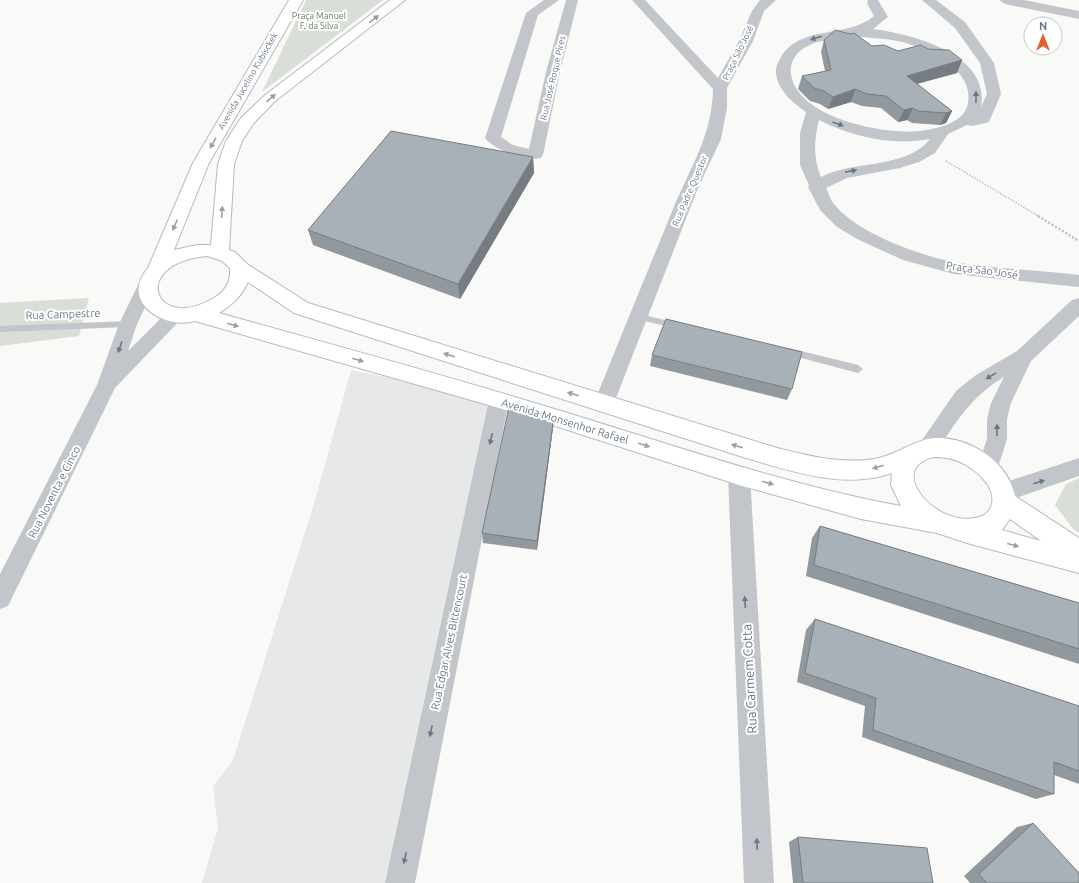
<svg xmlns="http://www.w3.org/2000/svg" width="1079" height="883" font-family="Ubuntu,sans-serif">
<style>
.built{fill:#e7e8e8}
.green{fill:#d9ded6}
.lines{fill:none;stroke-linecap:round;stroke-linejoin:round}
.secondary-casing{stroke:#b5babf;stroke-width:2}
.path-far1{stroke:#bcbfc2;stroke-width:1.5;stroke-dasharray:1.5 1.5;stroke-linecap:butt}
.path{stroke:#bcbfc2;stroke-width:2.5;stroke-dasharray:2 2;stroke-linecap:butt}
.service{fill:#c2c6ca;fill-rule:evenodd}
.minor{fill:#c2c6ca;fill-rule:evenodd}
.secondary{fill:#fff;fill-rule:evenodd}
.wall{fill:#91989e}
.shaded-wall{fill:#767c81}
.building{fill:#a9b1b8;stroke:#767c81}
.oneway{fill:#95a0ab}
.oneway2{fill:#687887}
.labels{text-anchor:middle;stroke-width:4;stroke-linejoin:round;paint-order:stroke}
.far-park-label{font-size:9px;fill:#667a63;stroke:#fff}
.far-street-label{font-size:9px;fill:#687887;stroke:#fff}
.street-label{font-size:11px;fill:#687887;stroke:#fff}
.near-street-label{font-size:13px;fill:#687887;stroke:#fff}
</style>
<rect width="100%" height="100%" fill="#f9f9f7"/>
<path class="built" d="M351,370L499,400L407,883H202L218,828L213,787L233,760L316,497Z"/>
<path class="green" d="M306,0H383L262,92Z
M89,298L79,336L0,346V303Z
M1079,478V533L1073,529L1055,505L1066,484Z"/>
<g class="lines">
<g class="secondary-casing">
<path id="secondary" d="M289,0H303L209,163L174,250L197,245H211L218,164L226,141L241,118L264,96L390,0H405L274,102L253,124L242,141L234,164L229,250L235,252L247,264L308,303L777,448C809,456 841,464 874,459C895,456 913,440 934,438C970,436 1008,462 1015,496L1079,538V573L967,543L937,533L861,519L739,485L499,408L195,321C164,330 119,302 148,268L193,163ZM207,256L222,261L230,268C231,281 226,291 214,298C153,334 129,263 207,256ZM248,282L294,313L746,458C792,471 844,490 892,473L891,485L901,506C786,485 673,445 561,411C448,376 333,345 219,313C232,305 241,297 248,282ZM934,457C946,457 956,459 966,465C973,469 980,475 985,481C997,495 995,515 975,518C934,526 885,468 934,457ZM1010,519L1041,541L1002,530Z"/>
</g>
<path class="path-far1" d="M946,161L1040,217"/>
<path class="path" d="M1038,216L1079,241"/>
<path class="service" d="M639,314L678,323L682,326L678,329L636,319L635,317L636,315Z
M128,321L132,324L128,327L0,332V326Z
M789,348L858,365L863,369L858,373L786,354L784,352L786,350Z"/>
<path class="minor" d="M544,0H559L538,15L501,137L513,145L529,149L546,72L566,0H578L560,72L543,155L541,158C527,162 494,150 485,138L526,13Z
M632,0H645L718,78L739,41L752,11L760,0H776L764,11L753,41L727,88V108L721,139L698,188L614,403L611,409L604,411L597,409L594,403C620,338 647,273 673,209C691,166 712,136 713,89Z
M868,0H878L888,17L873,29C912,34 991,54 981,107L987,94L980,63L955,28L922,0H936L965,22L994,63L1001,94L989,122L973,126L967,125L948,134L935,153L919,162L900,168L847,178L826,188C829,193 830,200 834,204C857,233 918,255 954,262C993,269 1039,270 1079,275V287L954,274L903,260L859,240L837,227L820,210L808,187L809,185L800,165V133L806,112C793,103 776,89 776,71C776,65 779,61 781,57C801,24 847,39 874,16L867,3ZM853,36C868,38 883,38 898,41C927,48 978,70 967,107C961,124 935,129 920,131C884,135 797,118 791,74C789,62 797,52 806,47C819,39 838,39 853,36ZM819,120C852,137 893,146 930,139C907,169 853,160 821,177C813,159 814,139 819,120Z
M999,0H1024L1079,11V19L1005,4Z
M147,279L153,280L156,285L137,324L128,351L169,310L176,308L183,310L185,315L115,388L8,606L0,609V574L97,385L119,324L138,285L141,280Z
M1079,298V316L1031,361L1011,403L1007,419V439L996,474L988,477L980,474L977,468L987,439V419L991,403L1004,377C969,398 956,423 934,455L927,458L920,455L916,449L920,443L956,391L976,375L1017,351L1072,300Z
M499,392L506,394L509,400L415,883H385L489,400L492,394Z
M1079,458V476L1002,503L994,500L991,493L994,486Z
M739,466L747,468L750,475L774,883H744L728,475L731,468Z"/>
<use href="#secondary" class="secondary"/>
</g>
<path class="wall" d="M824,40L872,46L898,51L928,49L962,60L957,73L917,84L952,111L946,123L940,125L912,123L907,120L898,122L881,108L862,106L851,102L828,109L820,104L810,101L798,89L802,76L825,71L821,52Z
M533,157L534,173L460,299L313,245L308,230Z
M652,355L792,389L787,400L650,366Z
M554,416L553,427L537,550L483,543L482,533Z
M820,526L1079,603V664L806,576L812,538Z
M815,619L1079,706V784L1054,775V794L1036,799L862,737L865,706L797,682L806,630Z
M1033,823L1079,883H970L964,876L1017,827Z
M798,837L933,883H793L789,842Z"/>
<path class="shaded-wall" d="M962,60L957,73L901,88L907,76Z
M855,89L851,102L828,109L833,97Z
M913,108L907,120L898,122L904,110Z
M952,111L946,123L940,125L946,113Z
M533,157L534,173L460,299L458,284Z
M554,416L553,427L537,550V541Z"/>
<path class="building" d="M835,30L850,34L854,33L872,46L884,45L898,51L921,45L928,49L949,50L962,60L907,76L952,111L946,113L918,111L913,108L904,110L886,96L867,94L855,89L833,97L824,91L814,88L802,76L831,70L824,40Z
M391,131L533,157L458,284L308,230Z
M666,319L802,352L792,389L652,355Z
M509,407L554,416L537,541L482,533Z
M820,526L1079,603V649L814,565Z
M815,619L1079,706V771L1054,762V794L873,730L876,698L805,673Z
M1033,823L1079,873V883H987L979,874Z
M798,837L927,848L933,883H803Z"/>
<defs><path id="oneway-solid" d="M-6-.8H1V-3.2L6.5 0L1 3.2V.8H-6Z"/></defs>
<g class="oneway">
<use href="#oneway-solid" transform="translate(374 19) rotate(-38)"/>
<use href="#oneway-solid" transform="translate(271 98) rotate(-40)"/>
<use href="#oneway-solid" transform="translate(213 143) rotate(120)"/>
<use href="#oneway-solid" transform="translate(222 212) rotate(-87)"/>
<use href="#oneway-solid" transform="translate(175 225) rotate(113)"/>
<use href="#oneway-solid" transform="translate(233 325) rotate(16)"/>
<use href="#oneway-solid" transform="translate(449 355) rotate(-163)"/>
<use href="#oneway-solid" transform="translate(358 360) rotate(16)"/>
<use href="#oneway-solid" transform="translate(573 394) rotate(-163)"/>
<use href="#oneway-solid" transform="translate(644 445) rotate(17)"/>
<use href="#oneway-solid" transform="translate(737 446) rotate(-162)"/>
<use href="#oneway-solid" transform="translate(878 467) rotate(164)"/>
<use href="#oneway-solid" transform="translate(768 483) rotate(16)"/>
<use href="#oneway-solid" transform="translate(1013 545) rotate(15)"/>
</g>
<g class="oneway2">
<use href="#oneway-solid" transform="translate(816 38) rotate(163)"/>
<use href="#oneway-solid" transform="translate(976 97) rotate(-90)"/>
<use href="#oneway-solid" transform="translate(838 124) rotate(20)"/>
<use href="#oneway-solid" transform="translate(851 171) rotate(-11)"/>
<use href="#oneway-solid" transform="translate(120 347) rotate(109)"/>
<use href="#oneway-solid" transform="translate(991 376) rotate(149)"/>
<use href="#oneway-solid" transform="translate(997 430) rotate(-89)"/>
<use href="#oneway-solid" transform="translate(491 439) rotate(102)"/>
<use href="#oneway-solid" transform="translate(1039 482) rotate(-18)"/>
<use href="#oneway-solid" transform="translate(745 602) rotate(-93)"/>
<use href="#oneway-solid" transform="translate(431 731) rotate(102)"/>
<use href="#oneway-solid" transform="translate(757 844) rotate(-93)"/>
<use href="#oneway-solid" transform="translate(405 858) rotate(102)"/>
</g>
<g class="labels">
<g class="far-park-label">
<text x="319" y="19">Praça Manuel<tspan x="319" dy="10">F. da Silva</tspan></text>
</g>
<g class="far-street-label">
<text transform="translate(738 53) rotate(-64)" y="3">Praça São José</text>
<text transform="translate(553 78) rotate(-77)" y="3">Rua José Roque Pires</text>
<text transform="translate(248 81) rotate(-60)" y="3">Avenida Jucelino Kubisckek</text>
<text transform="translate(690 191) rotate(-67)" y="3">Rua Padre Questor</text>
</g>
<g class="street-label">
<text transform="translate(982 270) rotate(8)" y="4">Praça São José</text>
<text transform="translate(63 314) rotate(-2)" y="4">Rua Campestre</text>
<text transform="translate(565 421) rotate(17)" y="4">Avenida Monsenhor Rafael</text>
<text transform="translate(54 492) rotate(-63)" y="4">Rua Noventa e Cinco</text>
<text transform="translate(449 642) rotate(-78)" y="4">Rua Edgar Alves Bittencourt</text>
</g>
<g class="near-street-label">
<text transform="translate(749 679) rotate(-93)" y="5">Rua Carmem Cotta</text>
</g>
</g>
<g transform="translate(1043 36)"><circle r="19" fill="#ffffff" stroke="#c3c9cf"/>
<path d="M0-3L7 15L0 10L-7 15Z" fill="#e2602e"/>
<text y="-6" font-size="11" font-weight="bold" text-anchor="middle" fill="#687887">N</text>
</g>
</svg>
